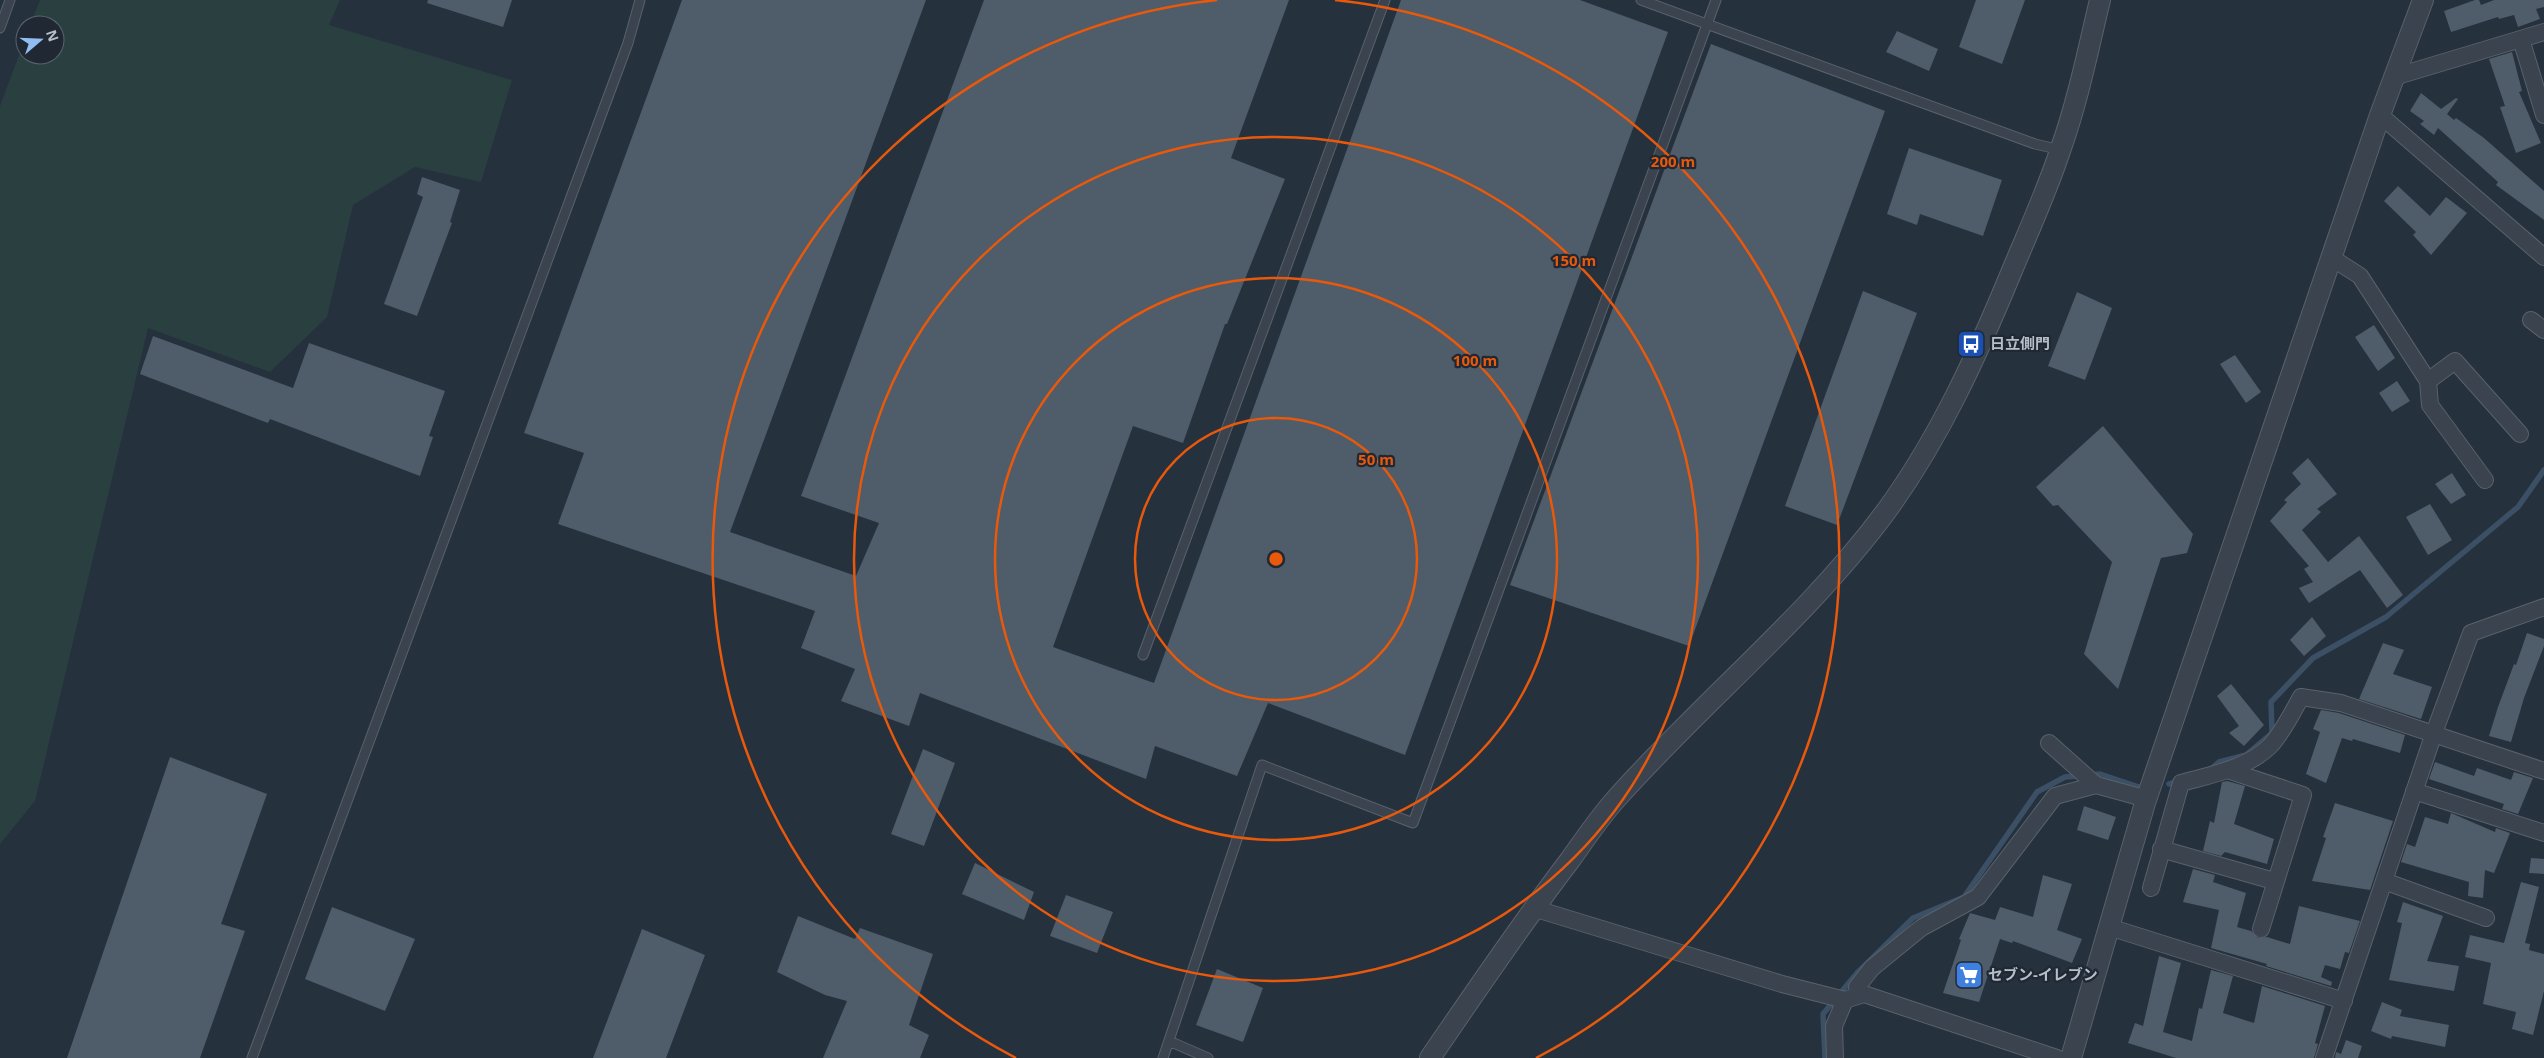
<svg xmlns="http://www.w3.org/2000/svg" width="2544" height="1058" font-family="'Open Sans','Noto Sans JP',sans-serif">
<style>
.green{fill:#293f40}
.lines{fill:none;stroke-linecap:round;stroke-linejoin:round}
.stream{stroke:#3c5065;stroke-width:5.5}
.building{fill:#4f5c69}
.service-casing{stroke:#58616c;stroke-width:11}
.minor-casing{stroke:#58616c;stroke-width:18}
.tertiary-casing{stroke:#58616c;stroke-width:22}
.service{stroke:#3a434e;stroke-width:9}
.minor{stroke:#3a434e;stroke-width:16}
.tertiary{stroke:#3a434e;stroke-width:20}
.ring{fill:none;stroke:#e8590c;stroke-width:2.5}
.labels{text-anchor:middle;stroke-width:4.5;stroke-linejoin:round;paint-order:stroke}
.poi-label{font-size:15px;font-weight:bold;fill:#b6bec9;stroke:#1f2833;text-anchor:start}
.centre{fill:#e8590c;stroke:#1f2833;stroke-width:2.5}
.ring-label{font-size:15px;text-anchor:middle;font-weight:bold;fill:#e8590c;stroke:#1f2833;stroke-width:4.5;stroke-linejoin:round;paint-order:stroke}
</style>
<rect width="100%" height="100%" fill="#26313e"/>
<path class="green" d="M40,0H340L329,25L512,80L481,182L415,167L353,205L327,317L270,372L148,328L35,801L0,844V106L25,39V55H55V25H30Z"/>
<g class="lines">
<path class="stream" d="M2211,769L2219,762L2246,755L2272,733L2271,702L2313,658L2386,617L2518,507L2544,470
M2090,775L2100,774L2145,789
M2169,784L2180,781
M1825,1058L1823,1014L1857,973L1913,918L1964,897L2037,792L2065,777L2080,776"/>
</g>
<path class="building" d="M428,0H512L503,27L427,3Z
M682,0H926L730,532L856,576L879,523L801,496L984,0H1289L1231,158L1285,179L1227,324H1225L1183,443L1133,426L1053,647L1154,683L1401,0H1580L1668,32L1405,755L1268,703L1237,776L1155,746L1146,779L920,693L909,726L841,701L855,669L801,648L815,611L558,524L584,453L524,433Z
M1976,0H2025L2002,64L1959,47Z
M2475,0H2479L2481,5L2494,0H2544V7L2536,9L2540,19L2518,27L2514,15L2499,19L2498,17L2451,32L2444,11Z
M1897,31L1938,49L1929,71L1886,52Z
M1711,44L1885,111L1689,646L1510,585Z
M2512,52L2522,91L2519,92L2541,143L2516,153L2500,107L2505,106L2489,59Z
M2421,93L2441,109L2456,98L2458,99L2447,114L2454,120L2456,118L2484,138L2544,191V220L2496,185L2498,182L2438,128L2434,135L2420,124L2424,121L2410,111Z
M1909,148L2002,180L1983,236L1920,214L1917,225L1887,214Z
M422,177L460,190L450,222L452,223L417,316L384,304L423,197L417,194Z
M2398,186L2430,216L2446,197L2467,213L2431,255L2413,235L2416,232L2384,201Z
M1863,291L1917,313L1837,525L1785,506Z
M2077,292L2112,308L2085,380L2048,366Z
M2374,325L2395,358L2378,371L2355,337Z
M153,336L293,388L309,343L445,391L429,436L433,437L420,476L270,419L268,423L140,374Z
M2235,355L2261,392L2246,403L2220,364Z
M2397,381L2410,401L2392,412L2379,393Z
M2103,426L2193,534L2187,553L2161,558L2118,689L2084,654L2112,562L2058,505L2053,506L2036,487Z
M2308,458L2337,494L2317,509L2321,512L2302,530L2328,562L2359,536L2403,595L2387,608L2360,570L2309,603L2299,588L2313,582L2304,569L2309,566L2270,521L2287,502L2284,500L2301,484L2292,473Z
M2452,473L2466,495L2451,504L2435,484Z
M2430,504L2452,540L2428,555L2406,517Z
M2312,617L2326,636L2304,656L2290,640Z
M2527,633L2544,639V646L2524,698L2511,742L2489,736L2498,707L2514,664L2516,665Z
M2383,643L2404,650L2393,674L2432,687L2421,719L2359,699Z
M2231,684L2264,725L2244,746L2229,733L2239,726L2217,696Z
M2321,710L2339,713L2405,735L2400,753L2353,739L2352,741L2342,738L2326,783L2306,774L2320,732L2313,729Z
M923,749L955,763L924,846L891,834Z
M170,757L267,794L221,924L245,931L200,1058H67Z
M2435,762L2474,776L2477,768L2511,780L2514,772L2533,778L2518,814L2502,809L2504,804L2429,779Z
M2227,781L2245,786L2234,824L2274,839L2267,864L2225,852L2221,856L2203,851L2210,821L2214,823L2222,782Z
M2335,803L2393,821L2370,890L2312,881L2326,838L2323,837Z
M2084,806L2116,817L2108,840L2077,830Z
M2451,813L2495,832L2496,828L2510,833L2494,873L2485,870L2483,898L2468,896L2469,882L2401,862L2407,844L2415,847L2425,817L2448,824Z
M2531,858L2544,859V874L2529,873Z
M975,863L1034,892L1024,920L962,894Z
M2193,869L2215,875L2213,882L2246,893L2237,927L2251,931L2258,938L2267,937L2290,944L2299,906L2360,921L2349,953L2345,952L2340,969L2325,965L2321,977L2332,982L2331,986L2266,966L2267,964L2211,948L2219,910L2183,902Z
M2043,875L2072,884L2057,930L2082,939L2072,963L2013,941L2012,943L2000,939L1979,1002L1943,993L1961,940L1959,939L1970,913L1995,920L2000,907L2033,917Z
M2521,882L2539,887L2525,943L2530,944L2529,950L2544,954V991L2533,1035L2512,1029L2516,1012L2483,1004L2491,963L2465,957L2470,935L2504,943Z
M1066,895L1113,912L1097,953L1050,936Z
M2403,902L2443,916L2427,961L2459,966L2454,991L2389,980L2402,923L2397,922Z
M332,907L415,939L385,1011L305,979Z
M798,916L855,939L860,928L933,954L909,1025L929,1035L920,1058H823L847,1001L825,995L777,972Z
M642,929L705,955L666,1058H593Z
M2159,956L2181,963L2163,1032L2192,1041L2199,1008L2202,1009L2211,970L2233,976L2223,1013L2254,1023L2262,986L2325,1006L2315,1043L2318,1044L2314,1058H2176L2128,1043L2135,1023L2143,1026Z
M1217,969L1263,988L1243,1042L1196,1025Z
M2382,1002L2402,1010L2400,1016L2449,1025L2445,1047L2392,1036L2391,1039L2371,1031Z
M2346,1040L2362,1046L2358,1058H2335L2336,1052L2341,1054Z"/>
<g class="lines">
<g class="service-casing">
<path id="service" d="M1641,0L2035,144L2061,150
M0,28L10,0
M1143,655L1385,0
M1169,1041L1208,1058
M252,1058L628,43L640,0
M1163,1058L1262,765L1413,823L1716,0"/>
</g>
<g class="minor-casing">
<path id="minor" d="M2521,39L2544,115
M2394,77L2544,32
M2380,115L2544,257
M2332,258L2360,276L2428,381L2455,361L2520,434
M2531,320L2544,330
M2428,381L2430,405L2485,480
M2049,743L2096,785
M2227,770L2303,795L2261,929
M2414,791L2544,833
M2161,849L2274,881
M2384,881L2486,918
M2151,888L2181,783C2210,775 2248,768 2270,746C2283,732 2292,713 2301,697L2341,703L2544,771
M1533,908L1782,984L1845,1000L1864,994L2057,1058
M2109,927L2344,1001
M1860,995L1857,987L1872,968L1921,928L1978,897L2055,796L2096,785L2147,799
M1835,1058L1834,1026L1845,1000
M2324,1058L2434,733L2471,633L2544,607"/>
</g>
<g class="tertiary-casing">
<path id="tertiary" d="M1430,1058C1476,991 1521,924 1570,860C1585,839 1599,818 1616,799C1704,700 1809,616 1887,510C1940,437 1977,355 2011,273C2028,232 2047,191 2061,148C2078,100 2088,50 2100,0
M2071,1058L2145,803L2380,115L2423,0"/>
</g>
<use href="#service" class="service"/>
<use href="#minor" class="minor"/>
<use href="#tertiary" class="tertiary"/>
</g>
<g class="ring">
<circle cx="1276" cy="559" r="141"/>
<circle cx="1276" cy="559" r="281"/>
<circle cx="1276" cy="559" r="422"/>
<path d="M1016 1058A562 562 0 0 1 1217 0M1335 0A562 562 0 0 1 1536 1058"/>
</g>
<defs>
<g id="bus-square" transform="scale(1.4375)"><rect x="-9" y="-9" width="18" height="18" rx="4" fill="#1a4fb4" stroke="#1f2833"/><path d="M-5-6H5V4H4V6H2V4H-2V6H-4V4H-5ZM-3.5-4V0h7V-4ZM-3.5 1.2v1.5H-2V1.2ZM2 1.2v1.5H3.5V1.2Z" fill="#fff"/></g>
<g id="supermarket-square" transform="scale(1.4375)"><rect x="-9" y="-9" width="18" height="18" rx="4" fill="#3f7fe0" stroke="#1f2833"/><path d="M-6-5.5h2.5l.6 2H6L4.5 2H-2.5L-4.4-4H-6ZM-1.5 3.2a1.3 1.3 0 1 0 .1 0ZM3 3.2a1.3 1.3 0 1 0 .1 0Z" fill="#fff"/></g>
</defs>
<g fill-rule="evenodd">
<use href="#bus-square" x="1971" y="344"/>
<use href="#supermarket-square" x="1969" y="975"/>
</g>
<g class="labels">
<g class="poi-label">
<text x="1990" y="349">日立側門</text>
<text x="1988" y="980">セブン-イレブン</text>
</g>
</g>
<circle cx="1276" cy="559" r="8" class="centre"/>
<g class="ring-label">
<text x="1673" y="167">200 m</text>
<text x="1574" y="266">150 m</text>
<text x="1475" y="366">100 m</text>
<text x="1376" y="465">50 m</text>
</g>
<g transform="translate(40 40) rotate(71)"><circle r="24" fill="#1f2833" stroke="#5b646f"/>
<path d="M0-4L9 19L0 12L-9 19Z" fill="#91bdf2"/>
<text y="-8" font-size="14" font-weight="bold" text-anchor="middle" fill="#b6bec9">N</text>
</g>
</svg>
